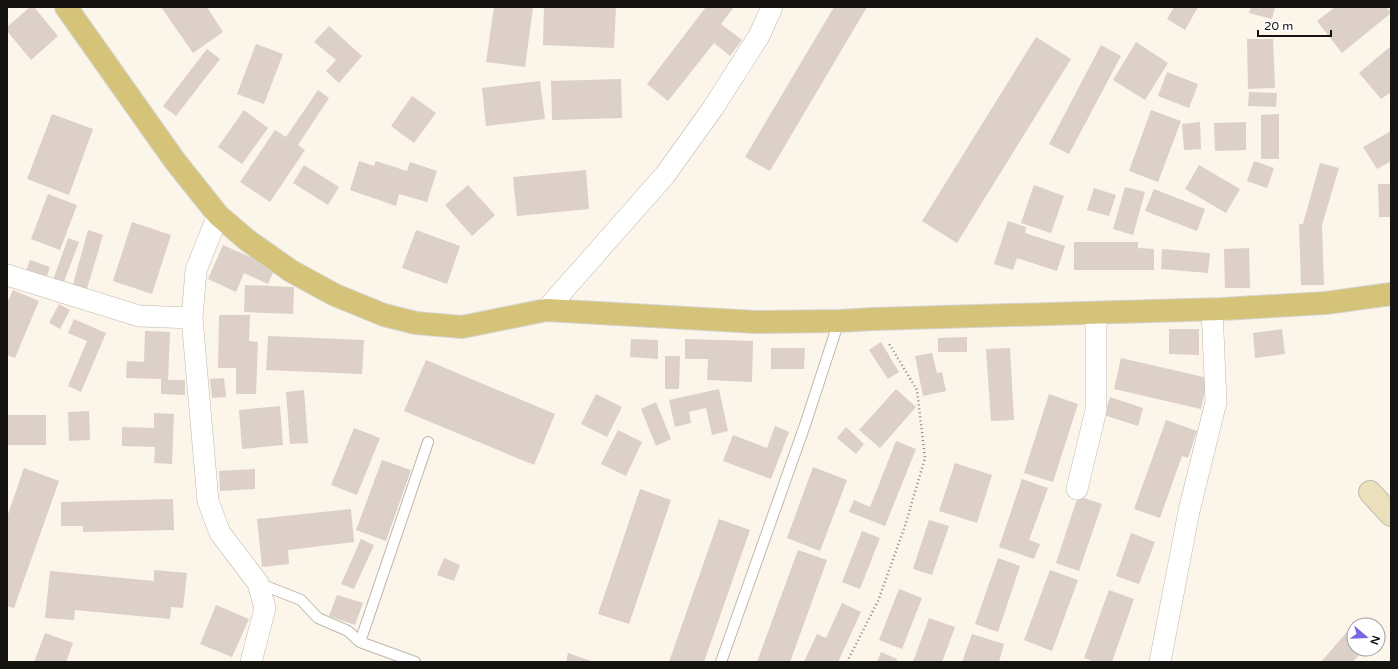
<svg xmlns="http://www.w3.org/2000/svg" width="1398" height="669" font-family="'Varela Round',sans-serif">
<style>
.building{fill:#dcd0c8}
.lines{fill:none;stroke-linecap:round;stroke-linejoin:round}
.service-casing{stroke:#beb8ad;stroke-width:12}
.minor-casing{stroke:#beb8ad;stroke-width:22}
.secondary-casing{stroke:#beb8ad;stroke-width:24}
.primary-casing{stroke:#d5d5d4;stroke-width:24}
.path{stroke:#8c877f;stroke-width:2.5;stroke-dasharray:1 3;stroke-linecap:butt}
.service{stroke:#fff;stroke-width:10}
.minor{stroke:#fff;stroke-width:21}
.secondary{stroke:#eae1bc;stroke-width:22}
.primary{stroke:#d5c379;stroke-width:22}
</style>
<rect width="100%" height="100%" fill="#fcf5e9"/>
<path class="building" d="M30,7H34L58,36L31,60L7,31V27Z
M161,7H207L223,32L193,53Z
M494,7H533L525,67L486,62Z
M544,7L616,8L614,48L543,45Z
M706,7H734L721,24L742,40L730,56L714,43L668,101L647,84Z
M834,7H867L770,171L745,157Z
M1174,7H1198L1185,30L1167,19Z
M1251,7H1275L1272,19L1249,13Z
M1335,7H1386L1391,13L1342,53L1317,21Z
M329,26L362,56L339,83L326,71L336,60L314,42Z
M1036,37L1071,59L957,243L922,221Z
M1247,39H1273L1275,88L1248,89Z
M1136,42L1168,63L1145,100L1113,80Z
M256,44L283,54L264,104L237,94Z
M1101,45L1121,56L1069,154L1049,144Z
M1391,46V92L1381,99L1359,73Z
M207,49L220,59L176,116L163,106Z
M1167,72L1198,84L1189,108L1158,96Z
M621,79L622,118L552,120L551,81Z
M540,81L545,119L486,126L482,88Z
M318,90L329,98L298,145L305,150L270,202L240,182L275,130L286,137Z
M1249,92L1277,93L1276,107L1248,106Z
M412,96L436,113L414,143L391,126Z
M244,110L268,128L242,164L218,147Z
M1151,110L1181,121L1158,182L1129,171Z
M52,114L93,129L69,195L27,179Z
M1279,114V159H1261V115Z
M1200,122L1201,149L1184,150L1182,124Z
M1246,122V150L1215,151L1214,123Z
M1391,131V161L1377,169L1363,147Z
M359,161L374,166L376,161L407,171L410,162L437,171L427,202L399,194L396,206L350,190Z
M1254,161L1274,168L1267,188L1247,181Z
M1320,163L1339,168L1322,225L1324,285H1301L1299,224H1303Z
M304,165L339,187L328,205L293,183Z
M1199,165L1240,189L1226,213L1185,189Z
M586,170L589,209L517,216L513,177Z
M1378,184H1391V217H1379Z
M468,185L495,215L472,236L445,205Z
M1034,185L1064,196L1051,233L1021,223Z
M1125,187L1145,192L1133,235L1113,229Z
M1094,188L1116,195L1109,216L1087,210Z
M1154,189L1205,209L1197,231L1145,211Z
M48,194L77,205L60,250L31,239Z
M1008,221L1026,227L1025,233L1065,246L1057,271L1017,258L1013,270L994,264Z
M132,222L171,235L152,294L113,281Z
M88,230L103,235L86,292L72,288Z
M416,230L460,246L447,284L402,268Z
M68,238L79,242L62,287L52,283Z
M1074,242H1138V248L1154,249V270H1074Z
M223,245L275,268L268,284L244,273L236,292L208,279Z
M1249,248L1250,288H1225L1224,249Z
M1162,249L1210,253L1208,273L1161,269Z
M30,260L50,267L45,281L25,274Z
M245,285L294,287L293,314L244,312Z
M13,290L39,301L15,358L7,355V303Z
M59,304L70,310L60,329L49,323Z
M219,315H250L249,341L258,342L256,394H236V368H218Z
M74,319L106,333L81,392L68,386L87,341L68,333Z
M1169,329H1199V355L1169,354Z
M1282,329L1285,354L1255,358L1253,333Z
M145,331L170,332L168,380H185V395L161,394V379L126,378L127,361L144,362Z
M268,336L364,340L362,374L266,370Z
M967,337V352H938V338Z
M631,339L658,340V359L630,357Z
M685,339L753,341L752,382L707,380L708,359H685Z
M881,342L899,372L888,379L869,350Z
M771,348H805L804,369H771Z
M1010,348L1014,420L991,421L986,349Z
M932,353L937,373L942,372L946,391L923,396L915,356Z
M665,356H680L679,389H665Z
M1121,358L1208,378L1201,409L1114,389Z
M426,360L555,414L534,465L404,411Z
M224,378L226,397L212,398L210,379Z
M719,389L728,431L712,435L706,408L689,412L691,423L675,427L669,400Z
M896,389L916,407L880,448L859,430Z
M304,390L308,443L290,444L286,392Z
M596,394L622,407L607,437L581,424Z
M1049,394L1078,404L1053,482L1024,473Z
M1110,397L1143,408L1138,426L1104,415Z
M656,402L671,439L656,446L641,409Z
M280,406L283,445L242,449L239,410Z
M89,411L90,440L69,441L68,412Z
M154,413L174,414L172,464L154,463L155,447L122,446V427L154,428Z
M7,415H46V445H7Z
M1166,420L1197,431L1188,458L1182,456L1160,518L1134,509Z
M775,426L789,432L771,479L723,461L733,435L767,448Z
M846,427L864,444L856,454L837,438Z
M354,428L380,438L357,495L331,485Z
M618,430L642,442L626,476L601,464Z
M896,441L916,449L885,526L849,512L854,500L870,507Z
M382,460L411,470L386,541L356,530Z
M955,463L992,475L977,523L939,511Z
M813,467L847,480L820,551L787,538Z
M24,468L59,481L14,608L7,606V517Z
M255,469V489L220,491L219,471Z
M1022,479L1048,488L1029,540L1040,544L1034,559L999,547Z
M640,489L671,500L629,624L598,614Z
M1078,496L1102,504L1079,571L1056,563Z
M173,499L174,530L83,532V526H61V502Z
M351,509L354,542L288,550L289,564L262,567L257,519Z
M719,519L750,530L704,662H669Z
M929,520L949,526L932,575L913,569Z
M862,531L880,538L860,589L842,582Z
M1131,533L1155,542L1139,584L1116,576Z
M361,539L374,545L354,589L341,584Z
M798,550L827,560L790,662H757Z
M444,558L460,565L454,581L437,575Z
M998,558L1020,566L998,632L975,624Z
M154,570L187,573L183,608L171,607L170,619L75,610L74,620L45,618L50,571L154,581Z
M1050,570L1078,580L1052,651L1024,640Z
M899,589L922,598L902,649L879,640Z
M1109,590L1134,599L1112,662H1095L1084,658Z
M337,595L363,603L355,625L329,616Z
M842,603L861,612L838,662H804L817,634L826,638Z
M216,605L249,619L232,657L200,644Z
M929,618L955,627L942,662H913Z
M1358,619L1364,625H1354V649H1364L1353,662H1321Z
M45,633L73,643L66,662H34Z
M972,634L1004,644L999,662H962Z
M881,652L897,659L896,662H877Z
M568,653L594,662H566Z"/>
<g class="lines">
<g class="service-casing">
<path id="service" d="M258,583L301,600L318,618L348,631L360,642L415,662
M360,642L428,442
M721,662L805,425L839,321"/>
</g>
<g class="minor-casing">
<path id="minor" d="M218,215L196,270L192,318L208,501L220,533L258,583L265,608L251,662
M7,275L139,316L192,318
M546,310L665,175L713,108L759,36L772,7
M1077,489L1096,410V313
M1160,662L1189,511L1216,402L1212,309"/>
</g>
<g class="secondary-casing">
<path id="secondary" d="M1370,492L1391,515"/>
</g>
<g class="primary-casing">
<path id="primary" d="M66,7L175,161L218,215L247,240L291,271L335,295L384,315L416,323L462,327L546,310L756,322L839,321L874,319L1222,309L1326,303L1391,294"/>
</g>
<path class="path" d="M847,662L878,601L905,526L925,458L917,390L888,342"/>
<use href="#service" class="service"/>
<use href="#minor" class="minor"/>
<use href="#secondary" class="secondary"/>
<use href="#primary" class="primary"/>
</g>
<rect width="1398" height="669" fill="none" stroke="#161410" stroke-width="16"/>
<g transform="translate(1366 637) rotate(109)"><circle r="19" fill="#ffffff" stroke="#a2a19f"/>
<path d="M0-3L7 15L0 10L-7 15Z" fill="#7467e1"/>
<text y="-6" font-size="11" font-weight="bold" text-anchor="middle" fill="#161410">N</text>
</g>
<path d="M1258 30v6h73v-6" fill="none" stroke="#161410" stroke-width="2"/>
<text x="1264" y="30" font-size="12" fill="#161410" stroke="#ffffff" stroke-width="3" paint-order="stroke">20 m</text>
</svg>
